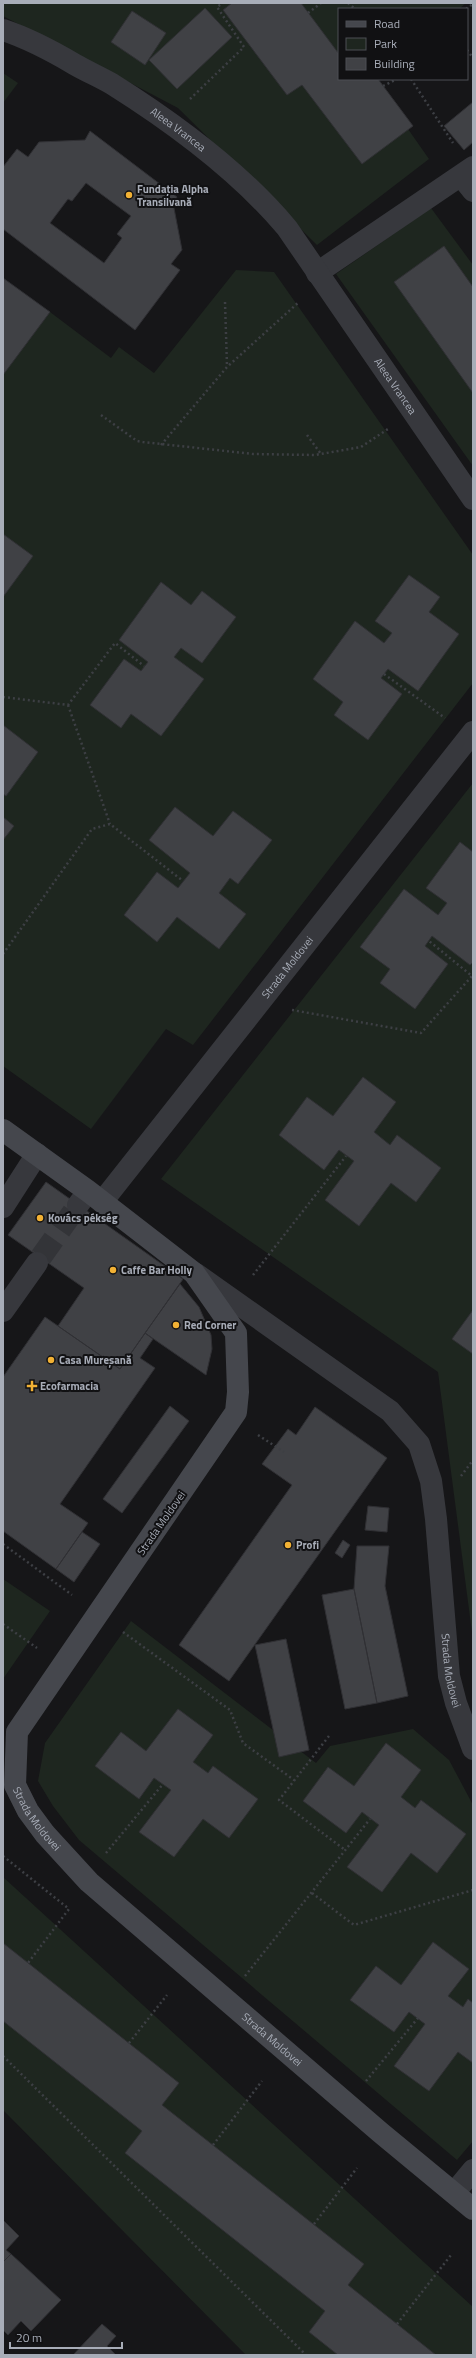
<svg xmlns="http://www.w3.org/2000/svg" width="476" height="2358" font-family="'Titillium Web',sans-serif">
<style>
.green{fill:#1e261f}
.building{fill:#404145;stroke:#303034;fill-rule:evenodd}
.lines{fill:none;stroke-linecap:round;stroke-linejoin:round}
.street-tunnel{stroke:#333438;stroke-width:22;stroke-dasharray:22 11;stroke-linecap:butt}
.path{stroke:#3d3f44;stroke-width:2.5;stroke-dasharray:2 3;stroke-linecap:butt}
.lane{stroke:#37383d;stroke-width:22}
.street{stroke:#37383d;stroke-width:22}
.secondary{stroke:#45474d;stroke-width:22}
.poi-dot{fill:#f2b134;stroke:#111113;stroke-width:1.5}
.labels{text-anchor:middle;stroke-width:4;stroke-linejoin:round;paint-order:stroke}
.street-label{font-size:11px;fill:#a8adb8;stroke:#111113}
.poi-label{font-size:11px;font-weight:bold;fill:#a8adb8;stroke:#111113;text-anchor:start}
</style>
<rect width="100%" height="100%" fill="#161618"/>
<path class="green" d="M3,3H466L459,9H339V79H373L429,159L317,245L178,108L3,16Z
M3,73L18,83L3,103Z
M431,208L473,265V466L336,274Z
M236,270L274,272L473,555V683L193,1045L166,1029L91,1129L3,1066V375L50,312L111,358L119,347L154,373Z
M473,783V1640L438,1372L161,1179Z
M3,1579L50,1611L3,1679Z
M131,1621L316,1763L330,1746L413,1729L449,1760L473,1805V2141L457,2160L79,1840L53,1806L38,1781L45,1743Z
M3,1877L473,2307V2355H246L3,2110Z"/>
<path class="building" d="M232,3H301L339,54V79H378L413,126L362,164L302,85L287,95L223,10Z
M205,8L232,37L177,89L149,60Z
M132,11L166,33L145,65L111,42Z
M473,102V142L464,150L444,126Z
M90,131L177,197L173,203L182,250L171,264L180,270L135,330L3,229V167L17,149L28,157L39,142L85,140ZM86,183L131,216L117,234L122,238L104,263L50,223L68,199L72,201Z
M444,246L473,287V393L394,282Z
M3,278L50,312L3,375Z
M3,534L33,556L3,597Z
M409,575L440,597L429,612L459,634L418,691L388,669L381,678L402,694L368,740L334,715L343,702L313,679L355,621L384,643L392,633L375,621Z
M161,582L191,605L202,591L236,617L202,663L181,648L174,657L204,679L161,736L131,714L121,728L90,705L124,659L141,671L148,662L119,640Z
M3,725L38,752L6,796L3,794Z
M175,807L213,836L233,811L272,840L238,884L230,878L219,893L246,914L219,949L177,917L157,942L124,915L157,872L178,888L190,873L149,840Z
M3,817L14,826L3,840Z
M460,842L473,852V962L470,965L432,936L425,946L448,964L415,1009L380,983L390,969L360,947L404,889L438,915L447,903L426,888Z
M363,1077L396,1102L374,1132L390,1145L397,1135L441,1168L416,1202L391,1183L359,1226L325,1200L354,1161L339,1150L324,1170L279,1135L307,1097L333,1116Z
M46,1182L183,1279L120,1369L58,1326L84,1288L8,1235Z
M180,1284L199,1307L211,1335L212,1349L206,1375L145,1333Z
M473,1310V1354L452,1339Z
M45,1317L120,1369L145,1333L153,1339L140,1358L155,1368L60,1504L88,1523L56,1569L3,1531V1377Z
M170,1406L189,1421L122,1513L103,1499Z
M315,1407L387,1458L229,1681L179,1645L292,1485L262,1464L288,1429L296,1435Z
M368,1506L389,1508L387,1532L365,1530Z
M82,1532L100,1544L74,1582L56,1569Z
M343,1540L350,1545L342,1558L335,1553Z
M357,1546H389L385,1586L408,1696L377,1703L354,1589Z
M354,1589L377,1703L345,1709L322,1595Z
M286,1639L309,1750L279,1757L255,1645Z
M178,1709L213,1735L193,1762L208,1773L213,1766L258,1799L229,1838L203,1819L174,1857L139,1832L171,1790L154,1778L139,1799L95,1766L121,1732L146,1751Z
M386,1743L421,1770L401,1797L415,1808L421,1800L466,1834L437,1873L411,1853L382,1892L347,1867L379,1825L362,1812L346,1833L303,1801L328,1767L354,1786Z
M433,1942L469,1969L448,1996L463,2007L468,1999L473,2003V2063L458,2052L429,2091L394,2066L425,2024L409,2012L394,2032L350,2000L376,1966L401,1985Z
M3,1943L179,2083L162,2105L364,2264L348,2285L436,2355H338L309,2332L325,2311L125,2153L142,2131L3,2021Z
M3,2220L19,2236L6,2250L11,2254L3,2262Z
M11,2254L61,2300L31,2331L21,2321L8,2335L3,2330V2262Z
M102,2324L116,2336L107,2346L116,2355H73Z"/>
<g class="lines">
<path class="street-tunnel" d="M41,1257L78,1205"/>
<path class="path" d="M348,3L355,9
M466,9L473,4
M308,13L321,3
M467,50L473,58
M411,79L453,143
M383,86L397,79
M190,99L244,47L217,7L223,3
M225,302L227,366
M101,415L137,441L143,442L253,454L315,455L361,447L388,429
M307,435L321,454
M161,445L227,367L299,302
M384,674L445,718
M3,697L68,705L115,643L144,666
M68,705L110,824
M3,954L92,829L110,824L183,881
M292,1010L421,1033L472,976L429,941
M253,1275L346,1156
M258,1435L284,1452
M461,1476L473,1460
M3,1544L72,1595
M3,1624L37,1648
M123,1632L230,1710L243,1743L294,1780
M329,1736L279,1800L345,1850
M106,1853L163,1784
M3,1856L69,1909L28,1963
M312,1893L354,1925L473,1890
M245,1976L370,1819
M129,2043L167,1995
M3,2056L306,2355
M366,2081L418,2018
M213,2145L262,2081
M314,2224L357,2168
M397,2324L451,2255"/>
<path class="lane" d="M461,176L473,191
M317,273L473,167"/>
<g class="street">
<path id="s1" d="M3,30C27,38 52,51 74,64C86,71 100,77 112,84C174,123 240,172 287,228L473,499"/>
<path id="s2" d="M102,1202L473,732"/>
<path d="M78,1205L81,1201"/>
<path d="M3,1207L37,1154"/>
<path id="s3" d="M196,1274L390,1411L419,1444L431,1481L436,1519L449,1676L456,1703L473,1749"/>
<path d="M3,1311L37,1263"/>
<path d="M454,2193L473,2170"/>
</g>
<path class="secondary" id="s4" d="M3,1130L88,1191L194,1273L236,1333L238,1392L236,1412L17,1732L15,1785L28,1811L45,1834L89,1882L381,2133L473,2209"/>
</g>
<g class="poi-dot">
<circle cx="129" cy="195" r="4"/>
<circle cx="40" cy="1218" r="4"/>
<circle cx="113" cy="1270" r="4"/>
<circle cx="176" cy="1325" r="4"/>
<circle cx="51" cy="1360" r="4"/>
<path d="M30 1380h4v4h4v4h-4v4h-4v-4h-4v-4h4z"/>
<circle cx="288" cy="1545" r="4"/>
</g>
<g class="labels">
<g class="street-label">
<text dy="4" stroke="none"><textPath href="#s1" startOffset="202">Aleea Vrancea</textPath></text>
<text dy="4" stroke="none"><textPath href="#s1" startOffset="541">Aleea Vrancea</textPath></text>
<text dy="4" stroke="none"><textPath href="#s2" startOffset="299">Strada Moldovei</textPath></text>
<text transform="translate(161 1523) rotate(-55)" y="4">Strada Moldovei</text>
<text dy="4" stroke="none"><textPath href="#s3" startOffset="511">Strada Moldovei</textPath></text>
<text dy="4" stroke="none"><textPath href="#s4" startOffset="872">Strada Moldovei</textPath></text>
<text dy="4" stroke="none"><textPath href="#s4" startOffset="1196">Strada Moldovei</textPath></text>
</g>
<g class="poi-label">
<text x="137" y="193">Fundația Alpha<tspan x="137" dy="13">Transilvană</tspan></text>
<text x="48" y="1222">Kovács pékség</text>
<text x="121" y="1274">Caffe Bar Holly</text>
<text x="184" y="1329">Red Corner</text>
<text x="59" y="1364">Casa Mureșană</text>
<text x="40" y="1390">Ecofarmacia</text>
<text x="296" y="1549">Profi</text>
</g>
</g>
<rect width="476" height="2358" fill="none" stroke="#a8adb8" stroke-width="8"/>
<rect x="338" y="8" width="130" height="72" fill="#111113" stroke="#4d4f55"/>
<rect x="346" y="21" width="20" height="6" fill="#45474d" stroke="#4d4f55"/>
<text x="374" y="28" font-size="12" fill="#a8adb8">Road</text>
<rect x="346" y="38" width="20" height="12" fill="#1e261f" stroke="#4d4f55"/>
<text x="374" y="48" font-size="12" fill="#a8adb8">Park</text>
<rect x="346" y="58" width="20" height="12" fill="#404145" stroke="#4d4f55"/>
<text x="374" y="68" font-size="12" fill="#a8adb8">Building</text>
<path d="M10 2342v6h112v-6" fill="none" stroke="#a8adb8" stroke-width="2"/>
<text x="16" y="2342" font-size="12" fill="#a8adb8" stroke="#111113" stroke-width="3" paint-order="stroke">20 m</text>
</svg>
